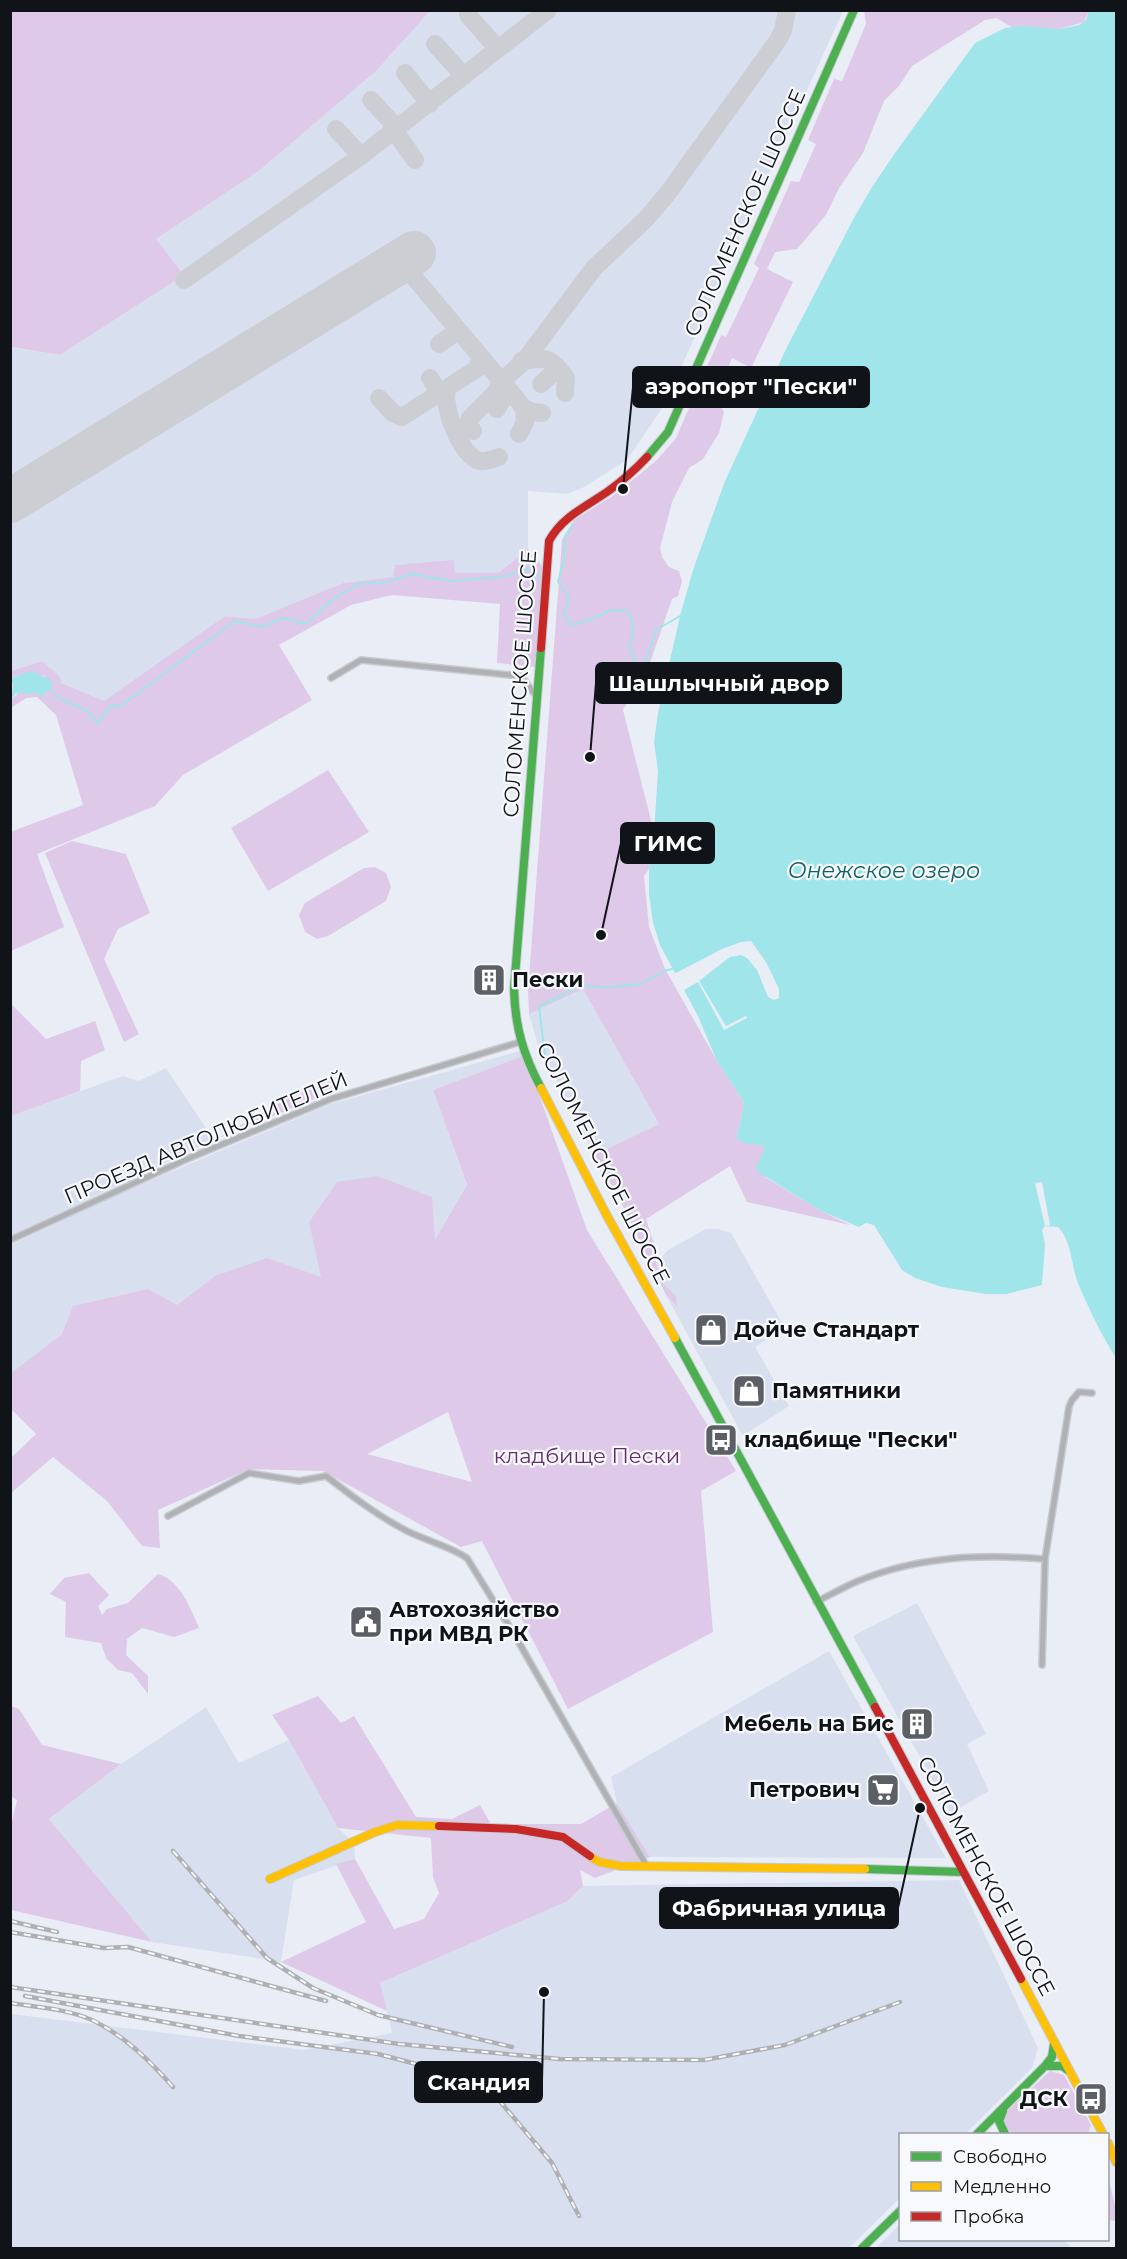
<svg xmlns="http://www.w3.org/2000/svg" width="1127" height="2259" font-family="Montserrat,sans-serif">
<style>
.built{fill:#d8e0ef}
.green{fill:#decae8;fill-rule:evenodd}
.water{fill:#9fe5e9}
.pier{fill:#e9edf5}
.lines{fill:none;stroke-linecap:round;stroke-linejoin:round}
.stream{stroke:#9fe5e9;stroke-width:2}
.taxiway{stroke:#ccced4;stroke-width:18}
.runway{stroke:#ccced4;stroke-width:44}
.street-casing{stroke:#c7cbd1;stroke-width:8}
.fast-casing{stroke:#c7cbd1;stroke-width:10}
.slow-casing{stroke:#c7cbd1;stroke-width:10}
.jam-casing{stroke:#c7cbd1;stroke-width:10}
.street{stroke:#b0b1b4;stroke-width:5}
.fast{stroke:#4caf50;stroke-width:8}
.slow{stroke:#ffc107;stroke-width:8}
.jam{stroke:#c62828;stroke-width:8}
.rail-casing{stroke:#aeb0b4;stroke-width:4.5}
.rail{stroke:#f7f9fc;stroke-width:2;stroke-dasharray:7;stroke-linecap:butt}
.labels{text-anchor:middle;stroke-width:4.5;stroke-linejoin:round;paint-order:stroke}
.street-label{font-size:21px;fill:#101419;stroke:#f7f9fc}
.poi-label{font-size:21px;font-weight:bold;fill:#101419;stroke:#f7f9fc;text-anchor:start}
.park-label{font-size:21px;fill:#642c6f;stroke:#f7f9fc}
.water-label{font-size:22px;font-style:italic;fill:#0f6366;stroke:#f7f9fc}
.leader{fill:none;stroke:#101419;stroke-width:2}
.callout-dot{fill:#101419;stroke:#f7f9fc;stroke-width:2}
.callout{fill:#101419;stroke:#101419;stroke-width:2}
.callout-label{font-size:22px;text-anchor:middle;font-weight:bold;fill:#fff}
</style>
<rect width="100%" height="100%" fill="#e9edf5"/>
<path class="built" d="M430,11H843L663,407L627,460L584,487L568,494L528,491V549L498,573H454V561L395,565L393,577L343,583L255,619L225,616L104,702L61,683L42,661L11,671L10,347L60,355L184,275L156,239L260,170L376,71Z
M583,989L659,1124L594,1155L537,1042L529,1014Z
M520,1051L525,1055L433,1090L467,1186L435,1241L321,1278L215,1276L177,1305L62,1334L11,1373V1245L112,1197L331,1104Z
M166,1068L214,1140L11,1235V1116L123,1076L139,1081Z
M706,1229H718L731,1233L785,1328L755,1347L789,1406L743,1436L666,1295L676,1306V1296L664,1284L656,1263L668,1250Z
M917,1603L986,1734L967,1744L989,1791L951,1813L853,1636Z
M829,1651L946,1858L650,1857L617,1803L611,1777Z
M206,1707L239,1763L289,1740L338,1828L354,1843L355,1859L294,1880L281,1962L152,1942L49,1819L121,1764Z
M959,1880L1038,2048L1032,2068L965,2134H900V2198L849,2248H11V2014L304,2050L392,2033L380,1983L568,1901L583,1886Z
M900,2224V2240H1065L1071,2248H876Z"/>
<path class="green" d="M10,11L11,10L430,11L376,71L260,170L156,239L184,275L60,355L11,347Z
M864,11H1089L1084,22L1060,29L1011,27L997,18L985,20L912,66L899,86L884,101L863,153L839,188L826,215L797,249L775,252L767,269L793,282L751,368L732,358L715,398L724,412L719,433L703,459L689,468L672,502L660,548L662,557L669,567L679,571L682,581L678,596L672,599L651,660L623,710L654,832L649,869L644,876L649,927L665,969L716,1059L743,1101C745,1112 737,1127 737,1139L764,1146L765,1177L821,1211L850,1225L747,1202L730,1166L646,1219L655,1247L656,1263L664,1284L676,1296L677,1307L666,1295L622,1204L594,1155L659,1124L583,989L529,1014L528,991L562,540L574,520L614,495L657,460L676,438L721,335L726,337L759,268L754,264L791,181L799,182L816,144L808,140L834,79L842,81L866,24Z
M528,549L544,568L535,667L497,663L500,604L392,595L351,605L279,645L312,700L183,775L155,806L37,854L64,927L11,951L10,832L83,805L56,715L37,697L26,698L11,708V700L21,690L44,693L45,676C31,675 24,672 11,678V671L42,661L60,677L61,683L104,701L225,616L255,619L343,583L393,577L395,565L454,560L455,573H498Z
M328,770L369,832L268,891L231,828Z
M72,841L126,854L150,913L118,929L104,959L139,1034L124,1042L45,853Z
M375,867L386,873L391,887L386,901L328,936L317,939L305,932L299,915L305,903L364,868Z
M11,1004L46,1039L95,1021L105,1050L81,1061L80,1091L11,1116Z
M525,1055L587,1230L736,1471L701,1491L713,1632L568,1709L482,1541L461,1547L323,1471L249,1469L158,1510L160,1548L142,1546L107,1501L53,1457L11,1493V1458L36,1434L11,1409V1373L62,1334L73,1306L148,1289L177,1305L215,1276L267,1258L321,1277L309,1222L337,1182L377,1176L432,1197L435,1240L467,1185L433,1090ZM448,1412L472,1482L367,1454Z
M330,1075L334,1091L214,1140Z
M89,1573L109,1595L98,1606L102,1615L107,1609L128,1603L158,1574C180,1580 191,1609 199,1628L174,1637L142,1628L127,1639L126,1655L148,1676V1694L132,1673L118,1670L106,1658L101,1643L65,1637L66,1602L50,1594L64,1578Z
M318,1696L341,1723L354,1716L416,1817L452,1819L480,1805L491,1824H581L617,1803L650,1857L595,1878L580,1870L583,1886L568,1901L380,1983L387,2011L281,1962L366,1922L336,1864L355,1859L394,1929L424,1919L439,1893L433,1877L431,1838L338,1828L289,1740L272,1715Z
M11,1706L19,1709L42,1745L121,1764L49,1819L152,1942L11,1910V1826L17,1800L11,1796Z
M1050,2071L1064,2075L1091,2125L1088,2134H1013L1005,2127L1004,2120L1006,2112Z
M1108,2177L1116,2209V2221L1108,2220Z"/>
<path class="water" d="M1089,11H1116V1358C1101,1334 1089,1309 1078,1283C1071,1265 1072,1241 1058,1227L1045,1226L1042,1230L1045,1244L1042,1285L1006,1294H986L942,1287L915,1278L902,1270L874,1225L866,1223L859,1227L821,1211L758,1172L756,1167L764,1151V1146L744,1143L737,1139C737,1127 745,1112 743,1101L716,1059L698,1016L660,945L653,923L649,894V869L654,832L658,771L654,742L658,713L680,616L693,570L725,481L787,347L854,218L872,187L895,153L975,43L1005,28L1022,26L1060,29L1079,25L1086,20Z
M31,671L51,680L52,687L44,693V697L37,693L25,694L22,690L19,695L16,693L11,700L13,685L11,678Z"/>
<path class="pier" d="M751,941L766,962L779,989V998L774,1000L768,997L757,970L747,958L741,955L730,957L699,981L726,1026L746,1016L747,1018L724,1030L698,982L684,990L674,974L722,949L741,942Z
M1042,1182L1050,1225L1045,1226L1035,1183Z"/>
<g class="lines">
<path class="stream" d="M572,525L565,537L564,559L558,582L569,597L564,615L571,625L587,621L611,610L627,611C635,620 634,636 629,646L637,665L645,663L656,630L680,616
M48,688L53,692
M56,695L62,700L86,710L97,723L111,706L122,705L235,621L263,627L282,618L306,624L332,600L358,584L388,582L412,574L451,581L507,576L532,567L539,578
M547,1071L539,1007L579,986L611,987L641,984L664,971L672,969"/>
<path class="taxiway" d="M468,15L498,49
M435,44L464,76
M405,73L430,104
M371,100L397,128
M336,129L361,156
M394,130L415,160
M402,263L524,408L532,412L542,413
M184,280L361,156L548,10
M439,344L455,333L462,335
M521,361C548,357 549,356 566,378L565,393
M430,378L437,389L445,391
M541,384L555,371V365
M448,388C440,402 461,458 480,461C486,462 493,459 499,457
M379,398L393,413L402,417L478,368L480,357
M497,409L503,398L502,381
M473,431L468,423L470,418L495,393L502,381L525,360L594,268L646,219L668,193L776,43L783,31L787,10
M519,434L525,422L524,408"/>
<path class="runway" d="M10,501L414,253"/>
<g class="street-casing">
<path id="street" d="M331,678L361,660L521,676L536,696
M10,1240L187,1159L331,1099L520,1042
M168,1516L249,1473L299,1481L326,1476C353,1497 378,1516 407,1531C427,1541 449,1546 467,1558L514,1634L646,1865
M816,1602C830,1595 844,1587 858,1581C919,1556 980,1554 1045,1559
M1042,1665L1045,1559L1069,1407L1072,1400L1079,1392L1092,1393"/>
</g>
<g class="fast-casing">
<path id="fast" d="M647,457L668,432L854,10
M541,648L514,989C515,1027 523,1054 541,1088
M675,1338L875,1707
M865,1869L963,1872
M1045,2066H1062L1069,2071
M1003,2111L999,2121L1005,2134
M977,2134L1045,2066L1052,2057L1054,2044
M862,2248L900,2211"/>
</g>
<g class="slow-casing">
<path id="slow" d="M541,1088L606,1214L675,1338
M590,1856L599,1862L621,1866L865,1869
M270,1879L375,1832L397,1825L439,1826
M1021,1979L1103,2134
M1108,2143L1116,2162"/>
</g>
<g class="jam-casing">
<path id="jam" d="M541,648L549,541C562,517 585,507 607,492C621,482 635,470 647,457
M875,1707L1021,1979
M439,1826L516,1829L563,1837L590,1856"/>
</g>
<use href="#street" class="street"/>
<use href="#fast" class="fast"/>
<use href="#slow" class="slow"/>
<use href="#jam" class="jam"/>
<g class="rail-casing">
<path id="rail" d="M173,1851L267,1958L313,1988L378,2015L512,2047
M10,1921L57,1932
M10,1932L104,1948L128,1947L326,2001
M10,1987L399,2044L560,2059L704,2060L785,2045L900,2002
M25,1996L239,2036L378,2054L477,2080L498,2099L552,2163L579,2216
M10,2003C37,2007 67,2009 92,2020C125,2036 150,2061 173,2087"/>
</g>
<use href="#rail" class="rail"/>
</g>
<defs>
<g id="building-square" transform="scale(1.725)"><rect x="-9" y="-9" width="18" height="18" rx="4" fill="#5c6066" stroke="#f7f9fc"/><path d="M-4-6H4V6H1V3H-1V6H-4ZM-2.5-4.3h1.7v1.8h-1.7ZM.8-4.3h1.7v1.8H.8ZM-2.5-1h1.7V.8h-1.7ZM.8-1h1.7V.8H.8Z" fill="#fff"/></g>
<g id="shop-square" transform="scale(1.725)"><rect x="-9" y="-9" width="18" height="18" rx="4" fill="#5c6066" stroke="#f7f9fc"/><path d="M-5-2.5h2.3a2.7 3.5 0 0 1 5.4 0H5L5.5 6h-11ZM-1.5-2.5h3a1.5 2.3 0 0 0-3 0Z" fill="#fff"/></g>
<g id="bus-square" transform="scale(1.725)"><rect x="-9" y="-9" width="18" height="18" rx="4" fill="#5c6066" stroke="#f7f9fc"/><path d="M-5-6H5V4H4V6H2V4H-2V6H-4V4H-5ZM-3.5-4V0h7V-4ZM-3.5 1.2v1.5H-2V1.2ZM2 1.2v1.5H3.5V1.2Z" fill="#fff"/></g>
<g id="civic-square" transform="scale(1.725)"><rect x="-9" y="-9" width="18" height="18" rx="4" fill="#5c6066" stroke="#f7f9fc"/><path d="M-.6-6.5H3V-4.5H.6V-3L4-1V1h2V6H-6V1h2V-1L-.6-3ZM-1.2 2.5V6h2.4V2.5Z" fill="#fff"/></g>
<g id="supermarket-square" transform="scale(1.725)"><rect x="-9" y="-9" width="18" height="18" rx="4" fill="#5c6066" stroke="#f7f9fc"/><path d="M-6-5.5h2.5l.6 2H6L4.5 2H-2.5L-4.4-4H-6ZM-1.5 3.2a1.3 1.3 0 1 0 .1 0ZM3 3.2a1.3 1.3 0 1 0 .1 0Z" fill="#fff"/></g>
</defs>
<g fill-rule="evenodd">
<use href="#building-square" x="489" y="980"/>
<use href="#shop-square" x="711" y="1330"/>
<use href="#shop-square" x="749" y="1391"/>
<use href="#bus-square" x="721" y="1440"/>
<use href="#civic-square" x="366" y="1622"/>
<use href="#building-square" x="917" y="1724"/>
<use href="#supermarket-square" x="883" y="1790"/>
<use href="#bus-square" x="1091" y="2099"/>
</g>
<g class="labels">
<g class="street-label">
<text transform="translate(745 213) rotate(-66)" y="7">СОЛОМЕНСКОЕ ШОССЕ</text>
<text transform="translate(520 684) rotate(-86)" y="7">СОЛОМЕНСКОЕ ШОССЕ</text>
<text transform="translate(206 1138) rotate(-23)" y="7">ПРОЕЗД АВТОЛЮБИТЕЛЕЙ</text>
<text transform="translate(603 1163) rotate(63)" y="7">СОЛОМЕНСКОЕ ШОССЕ</text>
<text transform="translate(986 1876) rotate(62)" y="7">СОЛОМЕНСКОЕ ШОССЕ</text>
</g>
<g class="poi-label">
<text x="512" y="987">Пески</text>
<text x="734" y="1337">Дойче Стандарт</text>
<text x="772" y="1398">Памятники</text>
<text x="744" y="1447">кладбище "Пески"</text>
<text x="389" y="1617">Автохозяйство<tspan x="389" dy="24">при МВД РК</tspan></text>
<text x="894" y="1731" text-anchor="end">Мебель на Бис</text>
<text x="860" y="1797" text-anchor="end">Петрович</text>
<text x="1068" y="2106" text-anchor="end">ДСК</text>
</g>
<g class="park-label">
<text x="587" y="1463">кладбище Пески</text>
</g>
<g class="water-label">
<text x="884" y="878">Онежское озеро</text>
</g>
</g>
<path class="leader" d="M623 489L633 387M590 757L596 683M601 935L621 843M920 1808L898 1908M544 1992L542 2082"/>
<g class="callout-dot">
<circle cx="623" cy="489" r="6"/>
<circle cx="590" cy="757" r="6"/>
<circle cx="601" cy="935" r="6"/>
<circle cx="920" cy="1808" r="6"/>
<circle cx="544" cy="1992" r="6"/>
</g>
<g class="callout">
<rect x="633" y="367" width="236" height="40" rx="6"/>
<rect x="596" y="663" width="245" height="40" rx="6"/>
<rect x="621" y="823" width="93" height="40" rx="6"/>
<rect x="660" y="1888" width="238" height="40" rx="6"/>
<rect x="415" y="2062" width="127" height="40" rx="6"/>
</g>
<g class="callout-label">
<text x="751" y="394">аэропорт "Пески"</text>
<text x="719" y="691">Шашлычный двор</text>
<text x="668" y="851">ГИМС</text>
<text x="779" y="1916">Фабричная улица</text>
<text x="479" y="2090">Скандия</text>
</g>
<rect width="1127" height="2259" fill="none" stroke="#101419" stroke-width="24"/>
<rect x="899" y="2133" width="210" height="108" fill="#f7f9fc" stroke="#9b9da1" stroke-width="1.5"/>
<rect x="911" y="2152" width="30" height="9" fill="#4caf50" stroke="#9b9da1" stroke-width="1.5"/>
<text x="953" y="2163" font-size="18" fill="#101419">Свободно</text>
<rect x="911" y="2182" width="30" height="9" fill="#ffc107" stroke="#9b9da1" stroke-width="1.5"/>
<text x="953" y="2193" font-size="18" fill="#101419">Медленно</text>
<rect x="911" y="2212" width="30" height="9" fill="#c62828" stroke="#9b9da1" stroke-width="1.5"/>
<text x="953" y="2223" font-size="18" fill="#101419">Пробка</text>
</svg>
